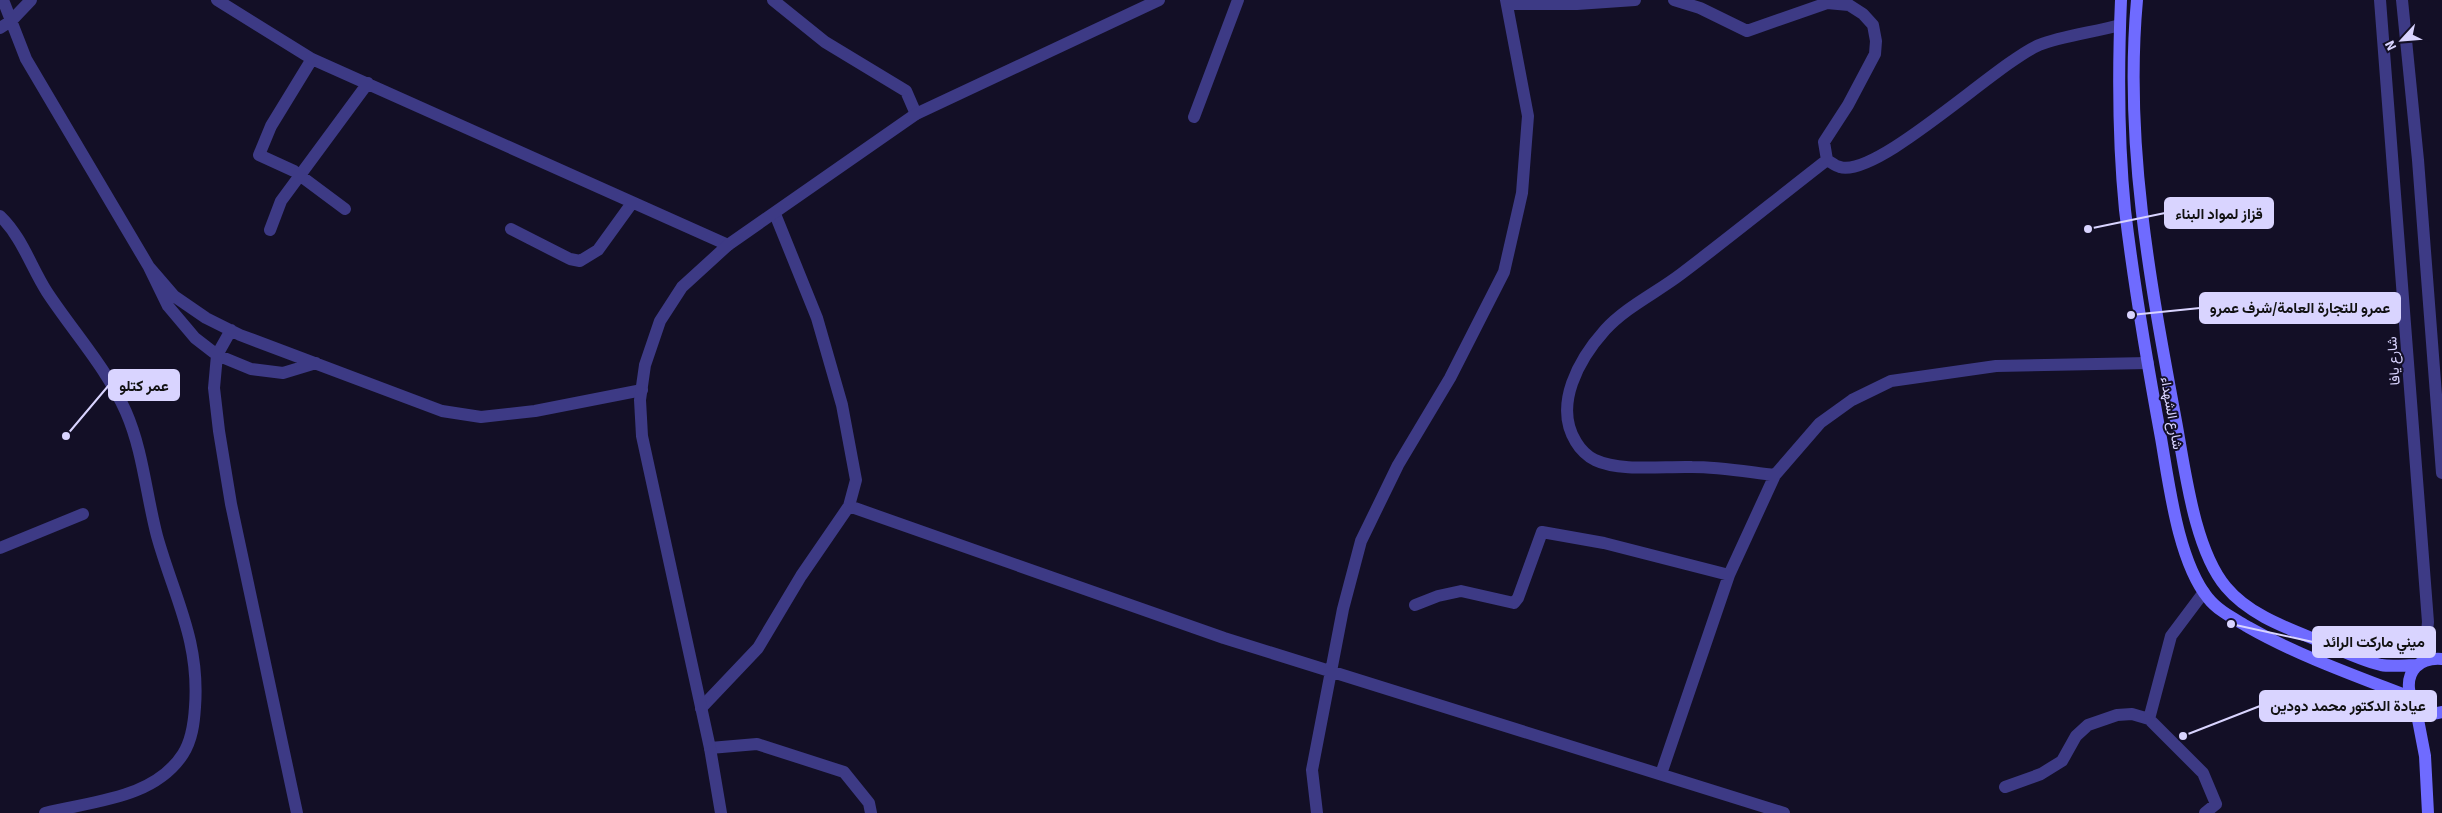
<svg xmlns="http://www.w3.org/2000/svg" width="2442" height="813" font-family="'Source Sans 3',Vazirmatn,sans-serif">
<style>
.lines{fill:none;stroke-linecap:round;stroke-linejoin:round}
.minor{stroke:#3d3a85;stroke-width:12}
.tertiary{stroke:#3d3a85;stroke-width:12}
.secondary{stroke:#6f6bff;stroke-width:12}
.labels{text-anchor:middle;stroke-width:4;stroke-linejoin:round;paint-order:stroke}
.street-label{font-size:14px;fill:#d9d4ff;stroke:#130f26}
.leader{fill:none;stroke:#d9d4ff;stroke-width:2}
.callout-dot{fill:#d9d4ff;stroke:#130f26;stroke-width:2}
.callout{fill:#d9d4ff;stroke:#d9d4ff;stroke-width:2}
.callout-label{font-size:15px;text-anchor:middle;font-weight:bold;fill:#111}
</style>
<rect width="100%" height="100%" fill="#130f26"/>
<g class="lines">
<path class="minor" d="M3,0L26,59L149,267L168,306L195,338L217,355L251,369L283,373L316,363
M217,0L312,59L728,245
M773,0L825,42L906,91L916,114
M1674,0L1700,8L1747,31L1827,3L1849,5L1863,14L1873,25L1876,41L1875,54L1848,105L1824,142L1827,160C1831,162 1835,166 1840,167C1878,178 1997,63 2039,45C2062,36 2095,32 2120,25
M1507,4H1577L1635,0
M0,28L11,21L31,0
M312,59L271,126L259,155L294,171L345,209
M1194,117L1238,0
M1827,160C1778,198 1730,237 1681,274C1656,293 1626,307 1605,330C1579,359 1553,405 1576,442C1580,449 1588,457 1595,460C1620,472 1665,466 1692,467C1720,467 1748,472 1775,475L1820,423L1852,400L1891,381L1996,366L2148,363
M0,216C22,237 31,267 47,292C74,333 106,367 126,412C143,451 146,494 157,536C174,597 200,640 195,707C194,723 192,740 183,754C154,799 92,801 45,813
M511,229L570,259L580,261L598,250L632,203
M270,230L281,201L368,83
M149,267L174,296L206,318L240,335L442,411L481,417L535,411L642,390
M231,330L217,355L214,388L219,431L231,504L297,813
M849,506L1224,638L1784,813
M0,548L83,514
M1415,605L1438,596L1461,591L1514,603L1518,598L1542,532L1604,543L1729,575L1775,475
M701,708L758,648L801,576L849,506L856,480L842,405L817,318L775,214
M2149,719L2171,636L2204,592
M710,748L757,744L844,772L869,803L871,813
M1661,774L1729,575
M2005,787L2041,774L2062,761L2076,736L2088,725L2117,715L2132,714L2149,719L2203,773L2216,804L2205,813
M1317,813L1312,770L1343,609L1361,541L1398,465L1450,378L1504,272L1522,193L1528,116L1506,0"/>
<path class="tertiary" d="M2380,0L2428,622L2424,661
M2402,0L2418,160L2442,473
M721,813L710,748L642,436L640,400L645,365L660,321L682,287L728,245L916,114L1159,0"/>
<path class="secondary" d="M2121,0C2118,70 2118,140 2125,210C2134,286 2147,362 2161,438C2169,484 2178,561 2208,598C2218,611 2235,619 2248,627C2299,656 2356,676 2410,697
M2137,0C2124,142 2150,282 2176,421C2185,469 2194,549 2226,587C2250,616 2290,629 2324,643C2342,651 2361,660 2381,665C2392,667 2406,665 2417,665
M2442,659C2392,655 2404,724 2442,712
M2415,704L2425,756L2428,813"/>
</g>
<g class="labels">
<g class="street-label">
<text transform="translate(2393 361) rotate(-94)" y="5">شارع يافا</text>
<text transform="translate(2172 413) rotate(80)" y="5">شارع الشهداء</text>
</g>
</g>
<path class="leader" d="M2088 229L2165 213M2131 315L2200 308M66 436L109 385M2231 624L2313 642M2183 736L2260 706"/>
<g class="callout-dot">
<circle cx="2088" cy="229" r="5"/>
<circle cx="2131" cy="315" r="5"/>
<circle cx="66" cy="436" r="5"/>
<circle cx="2231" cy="624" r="5"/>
<circle cx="2183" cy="736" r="5"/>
</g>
<g class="callout">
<rect x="2165" y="198" width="108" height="30" rx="5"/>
<rect x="2200" y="293" width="200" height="30" rx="5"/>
<rect x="109" y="370" width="70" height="30" rx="5"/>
<rect x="2313" y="627" width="122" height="30" rx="5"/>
<rect x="2260" y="691" width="176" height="30" rx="5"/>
</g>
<g class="callout-label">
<text x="2219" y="219">قزاز لمواد البناء</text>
<text x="2300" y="313">عمرو للتجارة العامة/شرف عمرو</text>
<text x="144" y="391">عمر كتلو</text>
<text x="2374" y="647">ميني ماركت الرائد</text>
<text x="2348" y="711">عيادة الدكتور محمد دودين</text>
</g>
<g transform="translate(2402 40) rotate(244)" stroke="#130f26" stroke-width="4" paint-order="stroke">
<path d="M0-4L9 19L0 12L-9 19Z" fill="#d9d4ff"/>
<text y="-8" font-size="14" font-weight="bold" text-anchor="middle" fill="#d9d4ff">N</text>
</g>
</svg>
